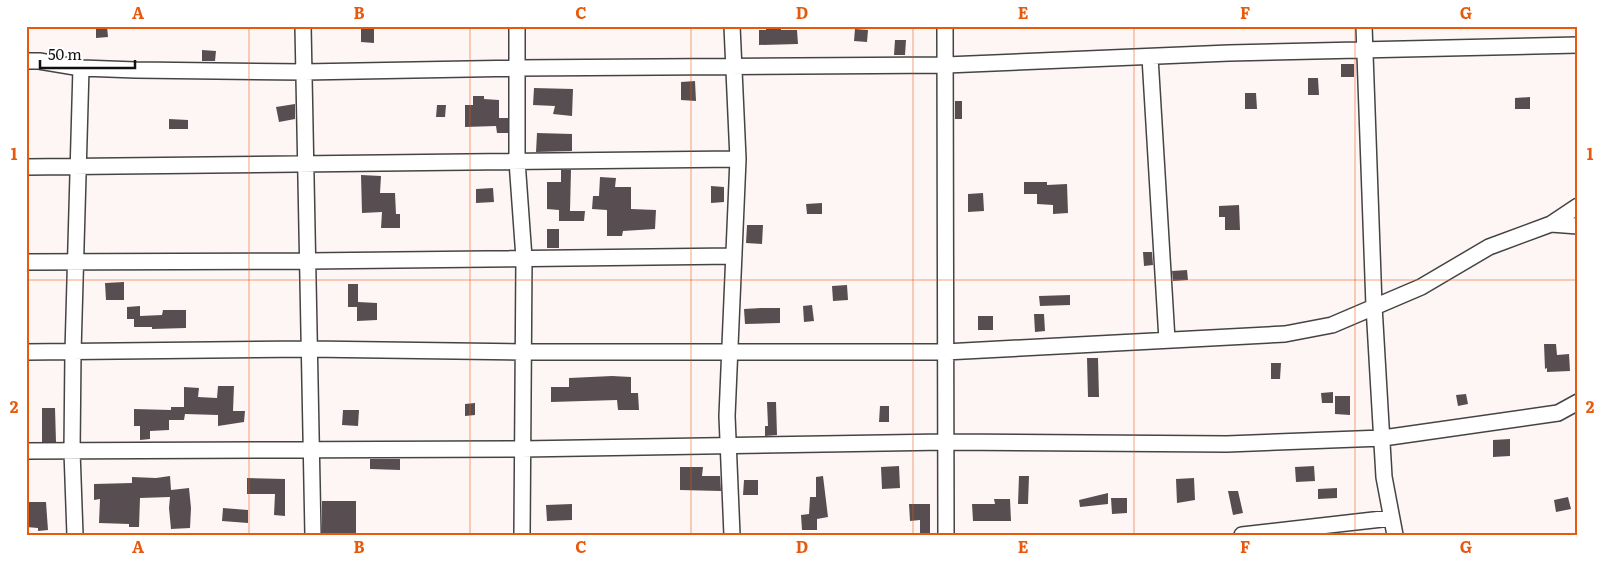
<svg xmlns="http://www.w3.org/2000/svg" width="1604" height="561" font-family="Literata,serif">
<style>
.building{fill:#584e51}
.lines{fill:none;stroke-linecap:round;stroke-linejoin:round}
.street-casing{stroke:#444;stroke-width:18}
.street{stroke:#fff;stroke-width:15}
.grid{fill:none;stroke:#e8590c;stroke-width:1;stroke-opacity:0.55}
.neatline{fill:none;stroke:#e8590c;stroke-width:2}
.grid-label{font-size:16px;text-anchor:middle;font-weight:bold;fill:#e8590c}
</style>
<rect width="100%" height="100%" fill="#fef6f5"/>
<path class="building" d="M107,26L108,37L96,38V27Z
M766,26H781V30H797L798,44L759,45V30H766Z
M361,29H374V43L361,42Z
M855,29L868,30L867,42L854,41Z
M895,40H906L905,55H894Z
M202,50L216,51L215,61H202Z
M1341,64H1354V77H1341Z
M1308,78H1318L1319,95H1308Z
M695,81L696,101L681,100V82Z
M534,88L573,89L572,116L553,114L555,106L533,105Z
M1245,93H1256L1257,109H1245Z
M473,96H484V99L499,100V118H508V133H497L496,126L465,127V105H473Z
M1530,97V109H1515V98Z
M955,101H962V119H955Z
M295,104V119L279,122L276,107Z
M437,105H446L445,117H436Z
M169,119L188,120V129H169Z
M537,133L572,134V151L536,152Z
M561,170H571L570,211H585L584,221H559V210L547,209V182H561Z
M361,175L381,176L380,193H395L396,214H400V228H381L382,212L362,213Z
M600,177L616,178L615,187H631V209L656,210L655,229L623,231L622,236H607V210L592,209L593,196H599Z
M1024,182H1047V185L1067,184L1068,213L1053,214V205L1037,204V194H1024Z
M711,186L724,187V202L711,203Z
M493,188L494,202L476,203V189Z
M983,193L984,211L968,212V194Z
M822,203V214H807L806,204Z
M1239,205L1240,230H1225V217H1219V206Z
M747,225H763L762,244L746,243Z
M547,229H559V248H547Z
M1143,252H1152L1153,265L1144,266Z
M1187,270L1188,280L1173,281L1172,271Z
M124,282V300H106L105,283Z
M348,284H358V302L377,303V320L357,321V307H348Z
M847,285L848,300L833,301L832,286Z
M1070,295V305L1040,306L1039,296Z
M812,305L814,321L804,322L803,306Z
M140,306V316L162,315L163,310H186V328L152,329V327H134V319H127V307Z
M761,308H780V323L745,324L744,309Z
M1034,314H1044L1045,331L1035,332Z
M978,316H993V330H978Z
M1544,344H1556L1557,355L1569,354L1570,371L1547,372V368L1545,369Z
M1087,358H1098L1099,397H1088Z
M1271,363H1281L1280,379H1271Z
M612,376L631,377V393H638L639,410H618L617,400L551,402V387H569V378Z
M218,386H234L233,411H245L244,422L218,426V415L185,414L184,420H169V430L150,431V439L140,440V426H134V409L171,410V407H184V387L199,388L198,397L217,398Z
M1333,392V403H1322L1321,393Z
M1466,394L1468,404L1458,406L1456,395Z
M1335,396H1350V415L1335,414Z
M767,402H776L777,435L765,436V426H768Z
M475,403V415L465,416V404Z
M880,406H889V422H879Z
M42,408H55L56,442H42Z
M343,410H359L358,426L342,425Z
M1510,439V456L1493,457V440Z
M370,459H400V470L370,469Z
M899,466L900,488L882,489L881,467Z
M1314,466L1315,481L1296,482L1295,467Z
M680,467H703L702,476H720L721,491L680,490Z
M170,476L171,490L189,488L191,508L190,528L171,529L169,508L170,497L140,498L139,527H129V524L99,523L100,499L94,500V484L132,483V477L156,478Z
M823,476L828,517L817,519V530H802L801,515L809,514L810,497H816V477Z
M1019,476H1029L1028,504H1018Z
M247,478L285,479V516L274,515L275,494H247Z
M1194,478L1195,500L1177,503L1176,479Z
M744,480H758V495H743Z
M1337,488V498L1318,499V489Z
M1228,491H1238L1243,513L1233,515Z
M1108,493V504L1080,507L1079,500Z
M1568,497L1571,509L1556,512L1554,500Z
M1111,498H1127V513L1112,514Z
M994,499H1010L1011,521H973L972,504H995Z
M322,501H356V535H322Z
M26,502H46L48,530L38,531V528L26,527Z
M572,504V520L547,521L546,505Z
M909,504H930V533H920V520L910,521Z
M223,508L248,510V523L222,521Z"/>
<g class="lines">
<g class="street-casing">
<path id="street" d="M303,26L313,535
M517,26V161L524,258L522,535
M945,26L946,535
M1364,26L1374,306L1384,477L1395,535
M1150,57L1167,340
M26,61H39L81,68L136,70L304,72L517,68L946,65L1229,53L1578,45
M26,167L738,159
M1551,224L1578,226
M26,262L308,261L734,256
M26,352L309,349L523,352H945L1285,334L1332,325L1421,287L1489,247L1551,224L1578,206
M26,451L522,449L945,442L1227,444L1383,438L1558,413L1578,402
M75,535L72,451L73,352L81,68
M732,535L727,416L738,159L732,26
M1242,535L1391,518"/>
</g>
<use href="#street" class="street"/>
</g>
<path class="grid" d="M249,26V535M470,26V535M691,26V535M913,26V535M1134,26V535M1355,26V535M26,280H1578"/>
<rect width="1604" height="561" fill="none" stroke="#ffffff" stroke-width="55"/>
<path d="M40 60v8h95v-8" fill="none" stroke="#111111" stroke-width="2.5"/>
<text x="48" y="60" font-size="15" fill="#111111" stroke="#ffffff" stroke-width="4" paint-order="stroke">50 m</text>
<rect x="28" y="28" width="1548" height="506" class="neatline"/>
<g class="grid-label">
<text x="138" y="19">A</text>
<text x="359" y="19">B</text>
<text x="581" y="19">C</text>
<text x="802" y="19">D</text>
<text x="1023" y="19">E</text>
<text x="1245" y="19">F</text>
<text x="1466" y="19">G</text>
<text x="14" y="160">1</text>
<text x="1590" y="160">1</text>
<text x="14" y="413">2</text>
<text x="1590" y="413">2</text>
<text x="138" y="553">A</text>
<text x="359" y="553">B</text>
<text x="581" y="553">C</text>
<text x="802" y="553">D</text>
<text x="1023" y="553">E</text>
<text x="1245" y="553">F</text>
<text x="1466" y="553">G</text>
</g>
</svg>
